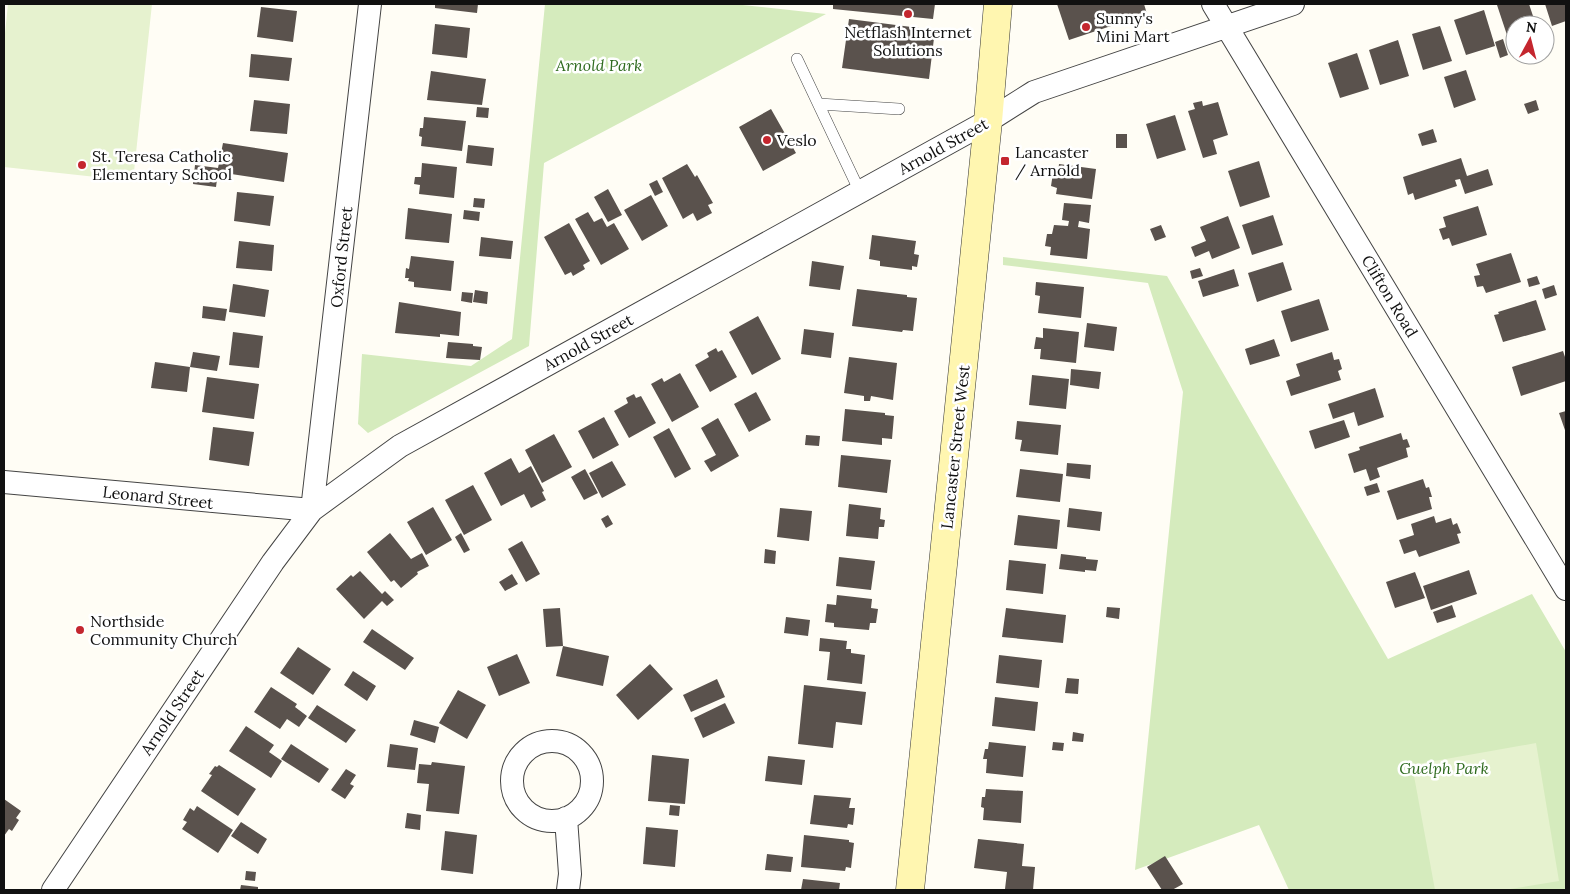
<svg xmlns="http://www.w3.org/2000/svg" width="1570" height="894" font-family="Lora,serif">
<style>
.green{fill:#d5ebbd}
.pitch{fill:#e6f2cf}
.building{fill:#5a524d}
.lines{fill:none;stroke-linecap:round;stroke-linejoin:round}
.lane-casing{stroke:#444;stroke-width:12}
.street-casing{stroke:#444;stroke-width:24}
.secondary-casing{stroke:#333;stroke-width:29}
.lane{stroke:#fff;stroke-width:11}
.street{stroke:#fff;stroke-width:22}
.secondary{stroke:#fff6b0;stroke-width:28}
.poi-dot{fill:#c4262e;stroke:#fff;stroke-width:2}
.labels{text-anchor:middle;stroke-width:5;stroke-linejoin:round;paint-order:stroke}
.poi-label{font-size:16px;fill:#111;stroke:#fff;text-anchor:start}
.park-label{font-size:16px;font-style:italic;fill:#2f6b1f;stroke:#fff}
.street-label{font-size:16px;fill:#111;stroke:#fff}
</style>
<rect width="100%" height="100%" fill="#fffdf5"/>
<path class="green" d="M545,4H733L826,14L544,163L529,346L368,433L358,424L362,354L471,366L512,339Z
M1003,257L1167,276L1388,659L1532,594L1566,652V890H1289L1259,825L1135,870L1183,392L1148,283L1003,265Z"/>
<path class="pitch" d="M8,4H152L133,181L4,167V43Z
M1536,743L1559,881L1504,890H1435L1412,765Z"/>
<path class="building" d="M435,4H478L477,13L435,8Z
M833,4H935L933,19L833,9Z
M1057,4H1144L1147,14L1069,40Z
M1502,4H1529L1536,25H1515V39L1509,41L1497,5Z
M1545,4H1566V21L1552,26Z
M261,7L297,11L293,42L257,37Z
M1484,10L1495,46L1466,55L1454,20Z
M849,19L935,30L929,79L842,68Z
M435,24L470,28L467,58L432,54Z
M1440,26L1452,61L1423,70L1412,34Z
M1503,39L1508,55L1500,58L1495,42Z
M1398,40L1409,76L1380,85L1369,50Z
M1357,53L1369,89L1340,98L1328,63Z
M251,54L292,58L289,81L249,77Z
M1466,70L1476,100L1454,108L1444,77Z
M431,71L486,79L482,105L427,100Z
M254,100L290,104L287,134L250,131Z
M1536,100L1539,110L1528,114L1524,104Z
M1202,101L1203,106L1218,102L1228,135L1213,140L1217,154L1203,158L1188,111L1195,109L1193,103Z
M477,107L489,108L488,118L476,117Z
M771,109L796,153L763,171L739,127Z
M1175,115L1186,150L1157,159L1146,124Z
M424,117L466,121L462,151L421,146L422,137L419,136L420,128H423Z
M1433,129L1437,142L1422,146L1418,134Z
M1116,134H1127V148H1116Z
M223,143L288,153L284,182L218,172L216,187L193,184L195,165L218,168Z
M468,145L494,148L492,166L466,163Z
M1461,158L1467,176L1488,169L1493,185L1465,194L1460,179L1455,180L1457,186L1415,200L1413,193L1408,195L1403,177Z
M1259,161L1270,197L1240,207L1228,171Z
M422,163L457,167L454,198L419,194L420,185L414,184L415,177H421Z
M687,164L695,177L697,175L713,203L708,205L712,213L697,221L693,213L683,219L662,178Z
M1059,164L1096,169L1092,199L1056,194L1057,188L1051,186L1053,173L1058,174Z
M657,180L663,192L655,196L649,184Z
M608,189L622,215L608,222L594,197Z
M237,192L274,196L270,226L234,221Z
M651,195L668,226L642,241L624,210Z
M474,198L485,199L484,208L473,207Z
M1064,203L1091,205L1089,223L1079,221L1078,227L1090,229L1087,259L1050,255L1051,247L1045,246L1047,234H1052L1054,225L1068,226L1069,221L1062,220Z
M1478,206L1487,235L1452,246L1449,238L1443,240L1439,229L1446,227L1443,217Z
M408,208L452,214L449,243L405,239Z
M464,210L480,212L479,221L463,219Z
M588,212L594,222L602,218L607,227L614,223L629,249L601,265L575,219Z
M1273,215L1283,245L1252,255L1242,225Z
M1228,216L1240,248L1212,259L1209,251L1195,257L1191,247L1206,241L1200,227Z
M569,223L590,261L583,265L585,269L573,276L571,272L565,275L544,237Z
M1161,225L1166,237L1155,241L1150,229Z
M872,235L916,241L914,254L919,255L917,267L912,266V270L880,266V261L869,259Z
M481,237L513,241L511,259L479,256Z
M239,241L274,245L272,271L236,268Z
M1511,253L1521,282L1486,293L1483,286L1477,287L1474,276L1480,275L1476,264Z
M411,256L454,261L451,291L414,287V282L408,281L409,278H405L406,268L409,269Z
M812,261L844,266L840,290L809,286Z
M1283,262L1292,290L1257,302L1248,273Z
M1200,268L1203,276L1192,279L1190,271Z
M1234,269L1239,286L1203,297L1198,281Z
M1537,276L1540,284L1529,287L1527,279Z
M1036,282L1084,287L1081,318L1038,313L1040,296L1035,295Z
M233,284L269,290L265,317L229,312Z
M1554,285L1557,295L1545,299L1542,289Z
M857,289L907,295V297L917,298L913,331L903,330L902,332L852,326Z
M475,290L488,292L487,304L473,302Z
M462,292L473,293L472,303L461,301Z
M1319,299L1329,330L1291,342L1281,311Z
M1536,300L1546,330L1503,342L1494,315L1499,314L1498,312Z
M399,302L461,312L459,336L440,334V337L395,333Z
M203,306L227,309L225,321L202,318Z
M758,316L781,359L752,375L729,332Z
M1087,323L1117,327L1114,351L1084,347Z
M1043,328L1079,332L1076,363L1040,359L1041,349H1034L1036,337L1043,338Z
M804,329L834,333L831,358L801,354Z
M233,332L263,336L259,368L229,365Z
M1274,339L1280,356L1250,365L1245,349Z
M448,342L473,344V346L482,347L480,360L446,358Z
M716,348L718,352L722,350L737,377L710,392L695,365L709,357L707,353Z
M1563,351L1566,360V381L1521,396L1512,367Z
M193,352L220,356L217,371L190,367Z
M1332,352L1334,360L1339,359L1342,369L1338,371L1341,380L1291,396L1286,381L1300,376L1296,364Z
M849,357L897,363L893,400L871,396L870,401H864V396L844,393Z
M155,362L190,367L187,392L151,388Z
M1071,369L1101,372L1099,389L1070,385Z
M680,373L699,407L672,422L651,384L662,378L664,382Z
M1032,375L1069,379L1066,409L1029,405Z
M207,377L259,384L254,419L202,412Z
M1375,388L1384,417L1358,426L1354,412L1333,419L1328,404Z
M756,392L771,420L749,432L734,404Z
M634,394L636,398L641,396L656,423L629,438L614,411L628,403L626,398Z
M845,409L885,413V415L894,416L892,439L882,438V445L842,441Z
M1566,411V433L1559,413Z
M604,417L619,445L593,459L578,431Z
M718,418L739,456L711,472L704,461L716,455L701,428Z
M1344,420L1350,437L1315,449L1309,431Z
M1017,421L1061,425L1058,455L1020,451L1022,440L1015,439Z
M213,427L254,432L249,466L209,460Z
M669,428L691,469L675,478L653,437Z
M1401,433L1403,440L1407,439L1410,447L1406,448L1408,457L1377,468L1380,477L1370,481L1366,469L1354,473L1348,454L1360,450L1359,447Z
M554,434L572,467L542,483L525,450Z
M806,435L820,436L819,446L805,445Z
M841,455L891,460L887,493L838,487Z
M511,458L519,473L531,466L544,491L542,492L546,500L531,508L524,494L501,506L484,473Z
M612,461L626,485L602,498L589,473Z
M1067,463L1091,465L1090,479L1066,476Z
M585,469L598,493L584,500L571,477Z
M1020,469L1063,474L1060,502L1016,497Z
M1423,479L1426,488L1429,487L1432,497H1429L1432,509L1397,520L1387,491Z
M1377,483L1380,492L1367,496L1364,487Z
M473,485L492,520L464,535L445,500Z
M849,504L881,508L880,519L885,520L884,527H879L878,539L846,536Z
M433,507L452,540L426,555L407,522Z
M780,508L812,511L809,541L777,537Z
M1069,508L1102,512L1100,531L1067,527Z
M608,515L613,524L606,528L601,519Z
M1018,515L1060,520L1057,549L1014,545Z
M1434,516L1436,523L1451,518L1453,525L1457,523L1461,533L1457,534L1460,543L1419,557L1416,550L1404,554L1399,540L1414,535L1411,524Z
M390,533L411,559L422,553L429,566L417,572L418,574L401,588L394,580L391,582L367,552Z
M461,533L470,550L464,553L455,537Z
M522,541L540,574L526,582L508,549Z
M765,549L776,551L775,564L764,563Z
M1061,554L1086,557V559L1098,560L1096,571L1085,570V572L1059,569Z
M839,557L875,561L871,590L836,586Z
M1009,560L1046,564L1043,594L1006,590Z
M1469,570L1477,594L1431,610L1423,586Z
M360,571L382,594L385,591L394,600L387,606L382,601L364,619L336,589L351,575L353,577Z
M1415,572L1425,598L1395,608L1386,582Z
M512,574L518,584L505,591L499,582Z
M837,595L872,599L871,608L878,609L876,623H870L869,630L834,627V623L825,622L827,604L836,605Z
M1452,605L1456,617L1437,623L1433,612Z
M1107,607L1120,608L1119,619L1106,617Z
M560,608L563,646L609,656L603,686L556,676L563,646L546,647L543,609Z
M1006,608L1066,615L1063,643L1002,637Z
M786,617L810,620L808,636L784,633Z
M372,629L414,658L405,670L363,642Z
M820,638L847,641L846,649H851V653L865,655L862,684L827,680L830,652L819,651Z
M298,647L331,669L313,695L280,673Z
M517,654L530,683L499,696L487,667Z
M999,655L1042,660L1039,688L996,683Z
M650,664L673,689L638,720L616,695Z
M353,671L376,686L367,701L344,685Z
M1067,678L1079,679L1078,694L1065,693Z
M717,679L725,697L691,712L683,695Z
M804,685L866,692L862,725L836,722L833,748L798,744Z
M271,687L297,704L295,707L307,716L299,727L287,719L280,729L254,712Z
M458,690L486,705L467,739L439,723Z
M995,697L1038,702L1035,731L992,726Z
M725,703L735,723L703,738L694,718Z
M317,705L356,730L346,743L308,718Z
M414,720L439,727L435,743L410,735Z
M246,726L274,745L269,752L282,761L271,778L229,751Z
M1073,732L1084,734L1083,742L1072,741Z
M989,742L1026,746L1023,777L986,773L987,759H983L985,749H988Z
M1053,742L1064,743L1063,751L1052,750Z
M291,744L329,769L319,783L281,759Z
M390,744L418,748L415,770L387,767Z
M652,755L689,759L685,804L648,801Z
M768,756L805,760L802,785L765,781Z
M432,762L465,766L459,814L426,811L429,784L417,783L419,764L431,765Z
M219,765L256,789L238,816L201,791L212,775L209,774L215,766L217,767Z
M346,769L356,775L350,784L354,786L345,799L331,790Z
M986,789L1023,791L1021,823L983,820L984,808L981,807L982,797H985Z
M814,795L851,798L849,808H855L853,825L848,824L847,828L810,824Z
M4,799L21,811L16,818L19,820L12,831L9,829L4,836Z
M670,805L680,806L679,816L669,815Z
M197,806L233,830L218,853L182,829L187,822L183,820L190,808L194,811Z
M407,813L421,815L420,830L405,828Z
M241,822L267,839L258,854L231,836Z
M646,827L678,830L675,867L643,864Z
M445,831L477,835L473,874L441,870Z
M804,835L849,840V842L854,843L851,868L846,867L845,871L801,867Z
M978,839L1024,844L1022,866L1035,867L1033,890L1005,889L1007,872L974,868Z
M767,854L793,857L791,872L765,870Z
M1165,856L1183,884L1172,890H1162L1147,867Z
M246,871L256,872L255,881L245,880Z
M803,879L840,883L839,890H801Z
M241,885L258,887V890H240Z"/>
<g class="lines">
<g class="lane-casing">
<path id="lane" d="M797,59L860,192
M819,104L899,109"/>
</g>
<g class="street-casing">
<path id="street" d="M1213,4L1566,589
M4,482L312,510L370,4
M512 781a40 40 0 1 1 80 0a40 40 0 1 1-80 0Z
M566,818L570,874L568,890
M53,890L273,562L312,510L400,446L988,121L1034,92L1293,4"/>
</g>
<g class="secondary-casing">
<path id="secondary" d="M910,890L988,121L998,4"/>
</g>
<use href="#lane" class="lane"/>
<use href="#street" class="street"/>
<use href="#secondary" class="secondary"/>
</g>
<g class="poi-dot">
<circle cx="908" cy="14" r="5"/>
<circle cx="1086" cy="27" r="5"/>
<circle cx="767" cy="140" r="5"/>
<rect x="1000" y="156" width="10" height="10" rx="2.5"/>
<circle cx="82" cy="165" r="5"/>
<circle cx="80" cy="630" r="5"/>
</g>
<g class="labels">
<g class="poi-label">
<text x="1096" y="24">Sunny's<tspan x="1096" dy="18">Mini Mart</tspan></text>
<text x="908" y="38" text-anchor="middle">Netflash Internet<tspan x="908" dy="18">Solutions</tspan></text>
<text x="777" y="146">Veslo</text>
<text x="1015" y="158">Lancaster<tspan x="1015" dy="18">/ Arnold</tspan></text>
<text x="92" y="162">St. Teresa Catholic<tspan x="92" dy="18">Elementary School</tspan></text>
<text x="90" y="627">Northside<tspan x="90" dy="18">Community Church</tspan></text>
</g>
<g class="park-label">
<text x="599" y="71">Arnold Park</text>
<text x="1444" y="774">Guelph Park</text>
</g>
<g class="street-label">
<text transform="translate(943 146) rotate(-29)" y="6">Arnold Street</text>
<text transform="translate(341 257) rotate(-84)" y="6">Oxford Street</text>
<text transform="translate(1390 296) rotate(59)" y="6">Clifton Road</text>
<text transform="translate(588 342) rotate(-29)" y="6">Arnold Street</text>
<text transform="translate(955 447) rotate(-84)" y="6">Lancaster Street West</text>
<text transform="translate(158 497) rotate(6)" y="6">Leonard Street</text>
<text transform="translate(172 712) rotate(-56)" y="6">Arnold Street</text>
</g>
</g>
<rect width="1570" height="894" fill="none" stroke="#111111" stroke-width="10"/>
<g transform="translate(1530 40) rotate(7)"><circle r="24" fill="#ffffff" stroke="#a0a0a0"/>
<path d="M0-4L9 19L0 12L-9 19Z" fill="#c4262e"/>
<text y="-8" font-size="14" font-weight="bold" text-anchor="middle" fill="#111111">N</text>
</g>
</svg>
